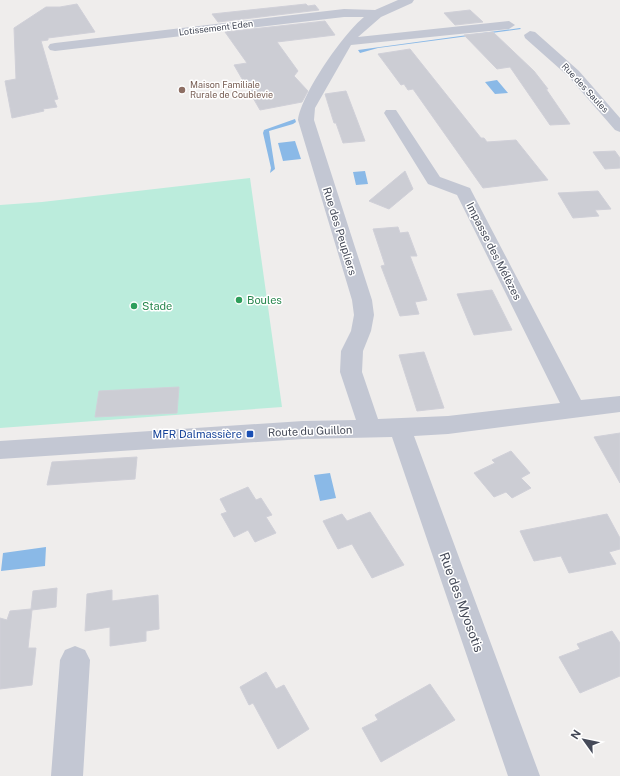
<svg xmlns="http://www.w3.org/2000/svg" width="620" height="776" font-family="'Public Sans',sans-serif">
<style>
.green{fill:#bbecdc}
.water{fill:#8ab9e7}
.building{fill:#cccdd4;stroke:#d0d0d8}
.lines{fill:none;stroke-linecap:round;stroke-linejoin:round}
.minor{fill:#c3c7d3;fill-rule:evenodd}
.education-dot{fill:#8d6e63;stroke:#fff;stroke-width:1.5}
.leisure-dot{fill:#2e9e5b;stroke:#fff;stroke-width:1.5}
.transit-dot{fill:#1a4fb4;stroke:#fff;stroke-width:1.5}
.labels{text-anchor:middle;stroke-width:3;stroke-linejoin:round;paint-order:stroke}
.far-street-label{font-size:9px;fill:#454a58;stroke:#fff}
.far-education-label{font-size:9px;fill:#785e54;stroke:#fff;text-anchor:start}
.street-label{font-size:11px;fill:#454a58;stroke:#fff}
.leisure-label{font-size:11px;fill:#27864d;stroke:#fff;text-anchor:start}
.transit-label{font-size:11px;fill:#164399;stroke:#fff;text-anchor:end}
.near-street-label{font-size:13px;fill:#454a58;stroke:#fff}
</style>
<rect width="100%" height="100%" fill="#efedec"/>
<path class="green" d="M250,178L282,407L0,428V205L42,202Z"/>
<path class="water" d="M520,28L521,29L378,48L360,53L358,50Z
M497,80L508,93L495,94L485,82Z
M295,119L296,122L293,124L269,131L275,169L270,173L271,168L263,133L264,130Z
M295,141L301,159L283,161L278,143Z
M365,171L368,184L356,185L353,172Z
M330,473L336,498L320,501L314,475Z
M46,547L45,566L1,571L3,553Z"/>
<path class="building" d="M77,4L95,32L48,38V40L41,41L58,99L54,100L57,107L43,109L44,111L12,118L5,81L16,79L14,28L46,7H60Z
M306,4L308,6L315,5L319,10L218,22L212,14Z
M470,10L483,22L455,25L444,13Z
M325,21L335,35L277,42L298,71L294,76L308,91L302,102L260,110L234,65L247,63L225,32Z
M493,32L534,71L548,89H546L570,124L550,125L510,67L497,69L464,35Z
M410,49L481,138H484L487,142L516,140L548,180L483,188L413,89L408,90L404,84L401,85L378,54Z
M346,91L365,141L343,143L336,123H334L325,94Z
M615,151L620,158V168L605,169L593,152Z
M405,171L413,189L389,209L369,201Z
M598,191L611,209L595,210L599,216L573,218L558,193Z
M398,227L400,233L408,232L417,256H410L427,300L415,302L419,314L400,316L381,266L385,265L373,229Z
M492,290L512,330L474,335L457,294Z
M424,352L444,408L417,411L399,355Z
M179,387L177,413L95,417L99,391Z
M620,433V483L594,437Z
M511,451L530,473L521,478L531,488L512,498L506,492L494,497L474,473L495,463L492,460Z
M137,457L135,479L47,485L52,462Z
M248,487L256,500L261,498L272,515L266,517L276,533L255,542L248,530L234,537L221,514L227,512L220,499Z
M370,512L404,565L372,578L352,544L338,549L323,521L342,514L347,521Z
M607,514L620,538V549L609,552L616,564L569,573L561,556L534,561L520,531Z
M57,588L56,607L32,610L28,648H36L32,685L0,689V618L7,620L10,611L31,609L33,591Z
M112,590V601L158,595L159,629L146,631V641L110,646V627L85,631L87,594Z
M612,631L620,643V676L580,693L559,657L580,649L577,644Z
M266,672L276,689L284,685L309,729L278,749L253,703L249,705L240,687Z
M430,684L455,720L381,762L362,728L378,720L375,715Z"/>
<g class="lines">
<path class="minor" d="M398,0H414L412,3L381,17L358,37L509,21L515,25L509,29L351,45L315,108L314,120L372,300L374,315L371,331L363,351L362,372L378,419L448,416L560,403L457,195L428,184L384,113L386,110H396L440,177L470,188L472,192L581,400L620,396V412L448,434L414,436L540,776H508L392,437L303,439L0,459V441L303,421L356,420L340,372L341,351L351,331L354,315L352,300L298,120C302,93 343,34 364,17H344L55,51L50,50L48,47L50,44L55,43L344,9L375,10Z
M530,31L535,32L579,71L620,118V132L615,130L569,77L525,38L524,35Z
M75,646L85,650L90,660L83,776H51L60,660L65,650Z"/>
</g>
<circle class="education-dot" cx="182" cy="90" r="4"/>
<g class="leisure-dot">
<circle cx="239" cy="300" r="4"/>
<circle cx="134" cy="306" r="4"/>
</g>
<rect class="transit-dot" x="246" y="430" width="8" height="8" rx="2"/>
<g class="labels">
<g class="far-street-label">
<text transform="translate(216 28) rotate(-7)" y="3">Lotissement Eden</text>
<text transform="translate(585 88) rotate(47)" y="3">Rue des Saules</text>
</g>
<g class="far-education-label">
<text x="190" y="88">Maison Familiale<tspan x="190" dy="10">Rurale de Coublevie</tspan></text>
</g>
<g class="street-label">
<text transform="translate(340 231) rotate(73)" y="4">Rue des Peupliers</text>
<text transform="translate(494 251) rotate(63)" y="4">Impasse des Mélèzes</text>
<text transform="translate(310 431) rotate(-2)" y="4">Route du Guillon</text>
</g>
<g class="leisure-label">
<text x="247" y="304">Boules</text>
<text x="142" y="310">Stade</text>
</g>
<g class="transit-label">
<text x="242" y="438">MFR Dalmassière</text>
</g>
<g class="near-street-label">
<text transform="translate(462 602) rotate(70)" y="5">Rue des Myosotis</text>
</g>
</g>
<g transform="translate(584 740) rotate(303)" stroke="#ffffff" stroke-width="3" paint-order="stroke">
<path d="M0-3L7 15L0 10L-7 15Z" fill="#454a58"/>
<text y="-6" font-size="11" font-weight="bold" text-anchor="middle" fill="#454a58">N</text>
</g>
</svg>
